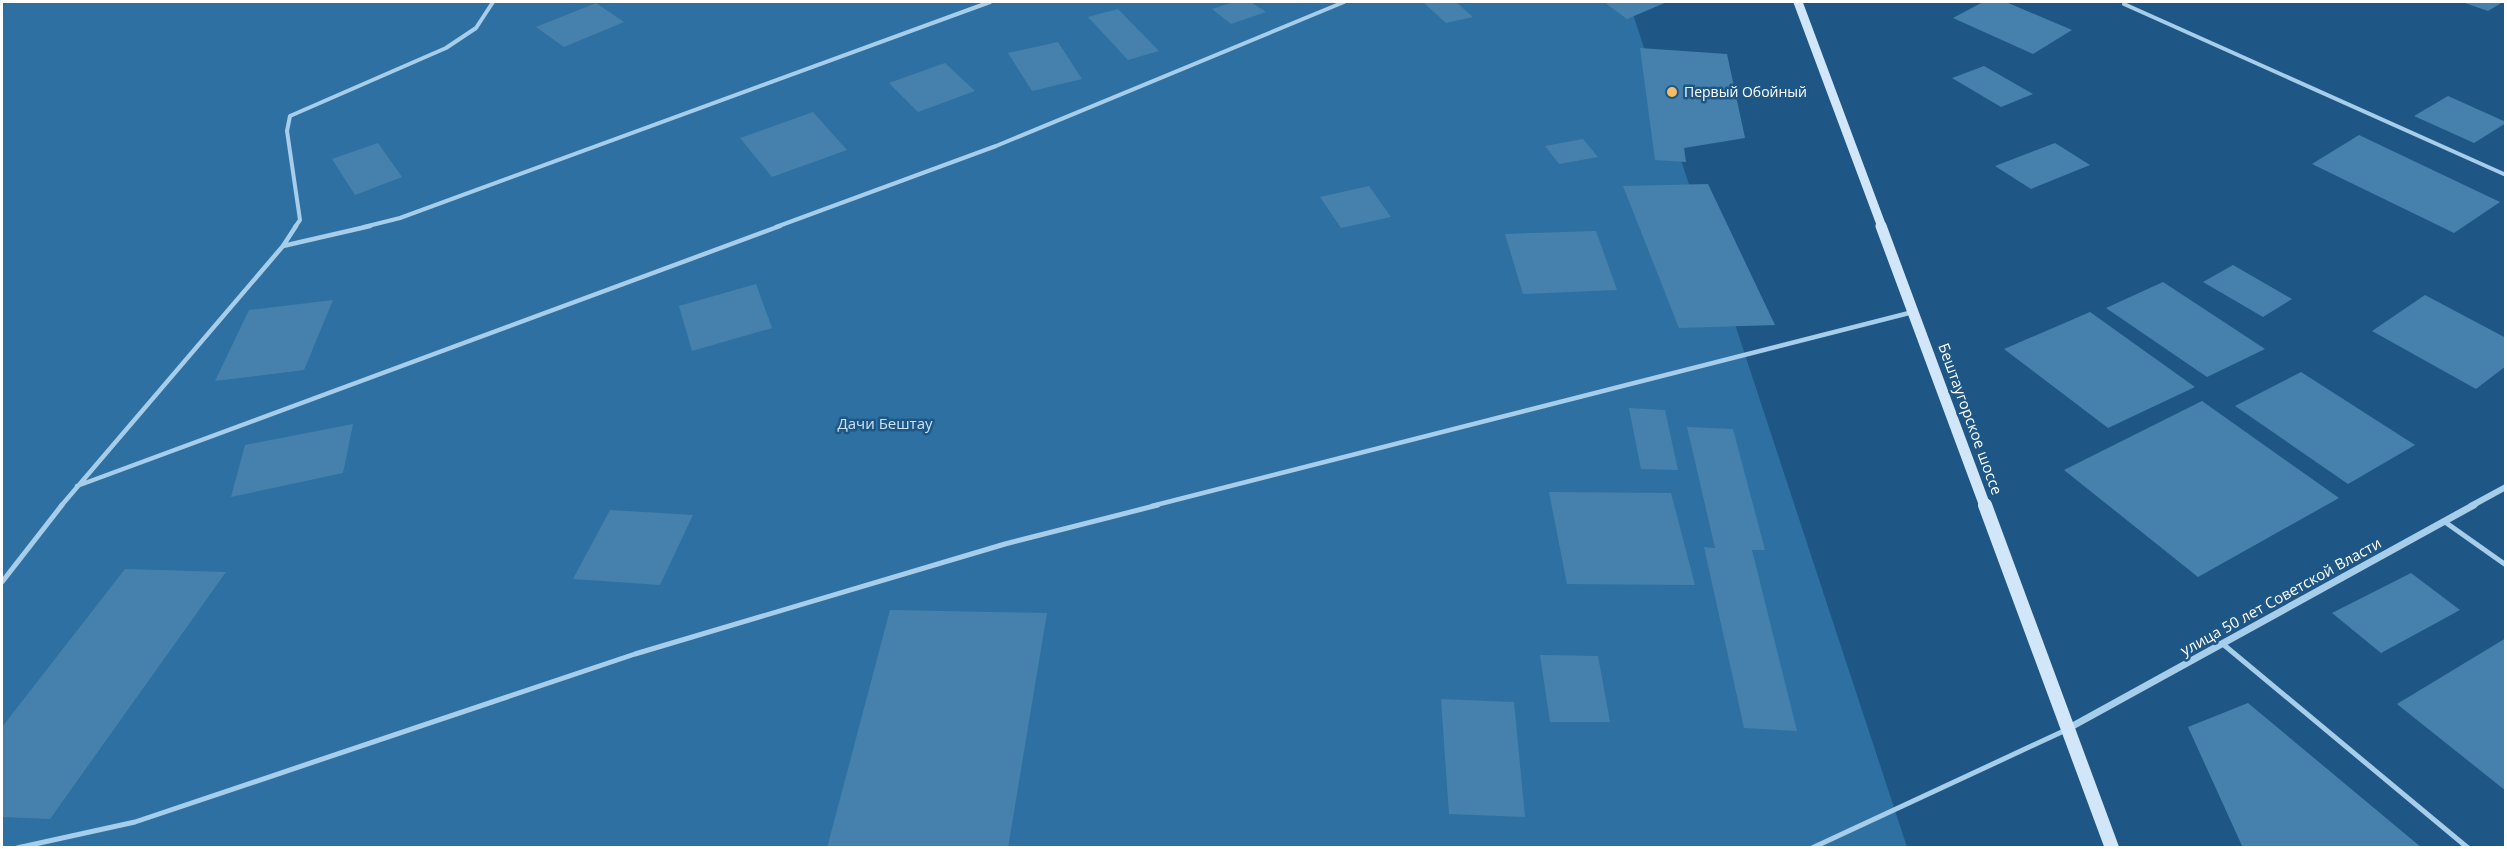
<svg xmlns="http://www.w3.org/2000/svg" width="2507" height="849" font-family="'Open Sans',sans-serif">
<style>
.green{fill:#2e70a1}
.building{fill:#4681ad}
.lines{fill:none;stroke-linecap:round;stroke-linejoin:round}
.service-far2{stroke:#a6cdea;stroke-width:4}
.service-far1{stroke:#a6cdea;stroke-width:4.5}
.service{stroke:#a6cdea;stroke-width:5}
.minor-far1{stroke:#a6cdea;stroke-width:6}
.minor{stroke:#a6cdea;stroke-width:7}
.secondary-far2{stroke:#d1e6f8;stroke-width:9}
.secondary-far1{stroke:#d1e6f8;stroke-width:11}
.secondary{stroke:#d1e6f8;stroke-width:14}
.poi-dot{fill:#f9bc65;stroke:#1e5785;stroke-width:2}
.labels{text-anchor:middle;stroke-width:5;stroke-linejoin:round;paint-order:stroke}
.far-poi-label{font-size:14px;fill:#fff;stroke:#1e5785;text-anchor:start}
.street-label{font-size:15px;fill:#fff;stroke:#1e5785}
.park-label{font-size:15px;fill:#cae4f7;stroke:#1e5785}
</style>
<rect width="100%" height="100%" fill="#1e5785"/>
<path class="green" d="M2,2H1629L1907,847L2,848Z"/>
<path class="building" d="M1234,2H1251L1266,12L1231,24L1212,9Z
M1423,2H1456L1473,17L1446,23Z
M1604,2H1667L1627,19Z
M1983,2H2006L2072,30L2033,54L1953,18Z
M2462,2H2503L2488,11Z
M596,3L624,22L564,47L536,27Z
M1118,9L1159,51L1128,60L1088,17Z
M1058,42L1082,79L1032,91L1008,53Z
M1640,48L1727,54L1745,138L1684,148L1686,162L1655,160Z
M945,63L975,91L918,112L889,83Z
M1984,66L2033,94L2001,107L1952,78Z
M2448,96L2506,122V123L2474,143L2414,116Z
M813,112L847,150L772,177L740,138Z
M2359,135L2439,173L2500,202L2454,233L2312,164Z
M1583,139L1598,157L1559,164L1545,146Z
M378,143L402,177L355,195L332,159Z
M2055,143L2090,165L2031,189L1995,166Z
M1708,184L1775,325L1679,328L1623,186Z
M1369,186L1391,217L1341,228L1320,197Z
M1596,231L1617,290L1523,294L1505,234Z
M2233,265L2292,299L2263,317L2203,282Z
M2163,282L2265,349L2207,377L2106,308Z
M756,284L772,328L692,351L679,306Z
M2425,295L2506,338V366L2476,389L2372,331Z
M333,300L304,370L215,381L249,310Z
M2090,312L2195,387L2108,428L2004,349Z
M2301,372L2415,445L2348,484L2235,406Z
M2202,401L2339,498L2198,577L2064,470Z
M1629,408L1665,410L1678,470L1641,469Z
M353,424L343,473L231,497L245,445Z
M1687,427L1733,429L1765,550H1752L1797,731L1744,728L1704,547L1715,548Z
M1549,492L1671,493L1695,585L1567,584Z
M610,510L693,515L660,585L573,579Z
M125,569L226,572L50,819L2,817V727Z
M2411,573L2460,610L2381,653L2332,613Z
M890,610L1047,613L1008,848H827Z
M2506,638V791L2397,704Z
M1540,655L1598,656L1610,722H1550Z
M1441,699L1514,702L1525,817L1449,814Z
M2248,703L2422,848H2243L2188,727Z"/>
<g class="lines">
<path class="service-far2" d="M2124,4L2506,175
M295,227L300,220L287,131L290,116L446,48L476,28L493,2
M364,227L400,218L990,2
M776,227L996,146L1344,2"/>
<path class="service-far1" d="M283,246L370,226
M77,486L780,226
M61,506L283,246L296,226
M1152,506L1913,312"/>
<path class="service" d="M2445,522L2506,565
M2,582L62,505
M2224,645L2468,848
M17,848L135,822L635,654L1005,544L1158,505
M1812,848L2066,730"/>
<path class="minor-far1" d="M2471,506L2506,487"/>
<path class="minor" d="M2069,728L2474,505"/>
<path class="secondary-far2" d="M1798,2L1882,227"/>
<path class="secondary-far1" d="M1881,226L1985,506"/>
<path class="secondary" d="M1985,505L2112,848"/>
</g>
<circle class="poi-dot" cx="1672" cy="92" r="6"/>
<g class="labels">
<g class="far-poi-label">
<text x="1684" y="97">Первый Обойный</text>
</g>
<g class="street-label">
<text transform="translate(1970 419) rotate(70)" y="5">Бештаугорское шоссе</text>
<text transform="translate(2281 597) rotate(-29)" y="5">улица 50 лет Советской Власти</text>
</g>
<g class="park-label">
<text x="885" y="429">Дачи Бештау</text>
</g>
</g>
<rect width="2507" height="849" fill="none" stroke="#ffffff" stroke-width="6"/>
</svg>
